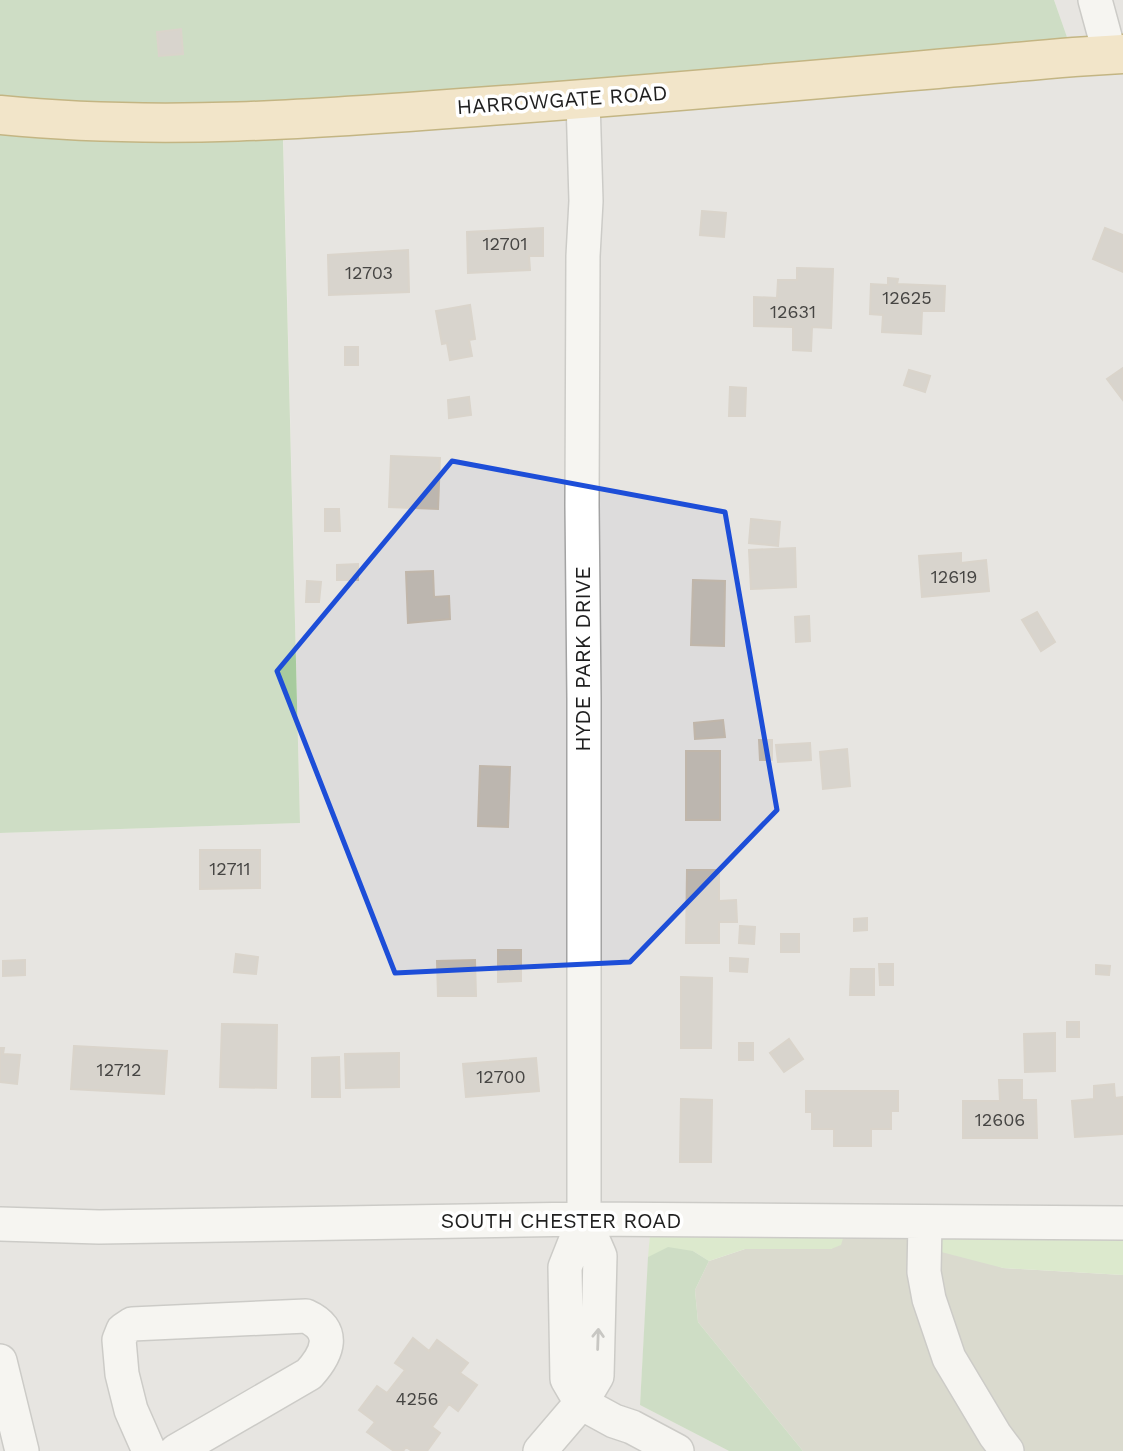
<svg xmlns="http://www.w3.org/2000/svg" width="1123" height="1451" font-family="'Work Sans',sans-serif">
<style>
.residential{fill:#dddcdc}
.construction{fill:#c1c3b2}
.grass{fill:#c5e5b0}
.forest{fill:#a7cb9e}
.building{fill:#bcb6af;stroke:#c0b6aa;stroke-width:2}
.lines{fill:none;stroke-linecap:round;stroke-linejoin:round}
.minor-casing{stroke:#a3a3a3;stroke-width:36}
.major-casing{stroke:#8f720c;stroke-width:41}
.minor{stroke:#fff;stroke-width:33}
.major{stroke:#f5dba6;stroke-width:38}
.oneway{stroke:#9a9a9a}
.marked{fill:none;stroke:#1d4ed8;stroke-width:5;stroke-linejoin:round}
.labels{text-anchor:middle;stroke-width:7;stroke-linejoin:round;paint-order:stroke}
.number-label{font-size:18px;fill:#464543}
.street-label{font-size:21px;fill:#1f1f1f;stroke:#fff}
</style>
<rect width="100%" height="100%" fill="#efede6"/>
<path class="residential" d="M1054,0H1123V54L1074,57Z
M1123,65V1226L650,1234L640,1405L729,1451H0V833L300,823L283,124Z"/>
<path class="construction" d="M910,1232L1003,1268L1123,1275V1451H803L698,1322L695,1290L709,1261L745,1249H831L844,1235Z"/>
<path class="grass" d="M910,1232L1123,1233V1275L1003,1268L918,1246Z
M650,1234L844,1235L841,1245L831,1249H745L709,1261L693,1251L648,1257Z"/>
<path class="forest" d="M0,0H1054L1074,57L331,118L0,114Z
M0,130L175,141L283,139L300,823L0,833Z
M668,1247L693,1251L709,1261L695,1290L698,1322L803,1451H729L640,1405L648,1257Z"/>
<path class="building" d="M181,29L183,54L159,56L157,32Z
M702,211L726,213L724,237L700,235Z
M543,228V256H529L530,270L468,273L467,232Z
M1105,228L1123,235V272L1093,259Z
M408,250L409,292L329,295L328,255Z
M797,268L833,269L831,328L812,327L811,351L793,350V327L754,326V297L777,298L778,280H797Z
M888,278L898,279L897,284L945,286L944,311H922L921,334L882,332L883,315L870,314L871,284L888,285Z
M470,305L475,339L469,340L472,356L450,360L447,343L442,344L436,311Z
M345,347H358V365H345Z
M1123,368V400L1107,379Z
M909,370L930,376L925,392L904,385Z
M730,387L746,388L745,416H729Z
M469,397L471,415L449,418L448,400Z
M391,456L440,458L438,509L389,507Z
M325,509H339L340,531H325Z
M751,519L780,522L778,546L749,543Z
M795,548L796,587L751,589L749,550Z
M961,553V563L986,560L989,591L922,597L919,556Z
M358,564V580H337V565Z
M433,571L434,597L449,596L450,619L408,623L406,572Z
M693,580L725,581L724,646L691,645Z
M307,581L321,582L319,602H306Z
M1037,612L1055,642L1041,651L1022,620Z
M809,616L810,641L796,642L795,617Z
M723,720L725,737L695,739L694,723Z
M759,740H772V760H760Z
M810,743L811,760L778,762L776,745Z
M847,749L850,786L823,789L820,752Z
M686,751H720V820H686Z
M480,766L510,767L508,827L478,826Z
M200,850H260V888L200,889Z
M687,870H719V901L736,900L737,922H719V943H686Z
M867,918V930L854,931V919Z
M740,926L755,927L754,944L739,943Z
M781,934H799V952H781Z
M498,950H521V981L498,982Z
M236,954L258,957L256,974L234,972Z
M730,958L748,959L747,972L730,971Z
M25,960V975L3,976V961Z
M475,960L476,996H438L437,961Z
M879,964H893V985H880Z
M1096,965L1110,966L1109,975L1096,974Z
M851,969H874V995H850Z
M681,977L712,978L711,1048H681Z
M1067,1022H1079V1037H1067Z
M222,1024L277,1025L276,1088L220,1087Z
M1055,1033V1071L1025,1072L1024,1034Z
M789,1039L803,1059L784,1072L770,1053Z
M739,1043H753V1060H739Z
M74,1046L167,1051L164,1094L71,1089Z
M0,1048H4L3,1054L20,1055L17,1084L0,1082Z
M399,1053V1087L346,1088L345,1054Z
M339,1057L340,1097H312V1058Z
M536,1058L539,1091L466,1097L463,1064Z
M999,1080H1022V1100H1036L1037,1138H963V1101H1000Z
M1114,1084L1115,1098L1123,1097V1134L1075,1137L1072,1101L1094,1099V1086Z
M806,1091H898V1111H891V1129H871V1146H834V1129H812V1112H806Z
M681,1099L712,1100L711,1162H680Z
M413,1338L429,1351L437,1340L468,1363L460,1373L477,1385L458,1411L449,1404L432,1427L440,1433L427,1451H412L406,1447L403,1451H394L367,1432L375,1422L359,1410L377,1386L387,1393L405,1370L395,1363Z"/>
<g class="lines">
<g class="minor-casing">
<path id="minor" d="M1095,0L1110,55
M583,100L586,201L583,256L582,505L584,699V1219L565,1267L567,1379L581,1403L614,1421L632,1427L677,1451
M925,1222L924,1272L929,1299L949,1358L995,1435L1007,1451
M0,1224L99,1227L584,1219L1123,1223
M0,1361L22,1451
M149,1451L131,1410L122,1374L119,1340L123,1330L132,1324L306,1316C337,1330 328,1353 309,1374L176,1451
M540,1451L581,1403L597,1376L600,1256L584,1219"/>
</g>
<g class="major-casing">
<path id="major" d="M0,115C158,131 317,119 476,107C675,93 875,74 1074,57L1123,54"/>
</g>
<use href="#minor" class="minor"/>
<use href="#major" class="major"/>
</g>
<defs><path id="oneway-shaft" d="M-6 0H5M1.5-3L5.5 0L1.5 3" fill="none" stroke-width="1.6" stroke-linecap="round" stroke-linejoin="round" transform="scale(1.75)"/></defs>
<use class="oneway" href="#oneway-shaft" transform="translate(598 1339) rotate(-88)"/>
<path d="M0 0H1123V1451H0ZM452,461L725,512L777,810L630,962L395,973L277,671Z" fill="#efede6" fill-opacity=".55" fill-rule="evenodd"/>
<path class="marked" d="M452,461L725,512L777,810L630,962L395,973L277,671Z"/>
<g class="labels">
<g class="number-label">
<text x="505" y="250">12701</text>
<text x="369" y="279">12703</text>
<text x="907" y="304">12625</text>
<text x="793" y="318">12631</text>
<text x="954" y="583">12619</text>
<text x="230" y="875">12711</text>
<text x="119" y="1076">12712</text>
<text x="501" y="1083">12700</text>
<text x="1000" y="1126">12606</text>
<text x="417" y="1405">4256</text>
</g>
<g class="street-label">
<text transform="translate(562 100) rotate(-4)" y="7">HARROWGATE ROAD</text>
<text transform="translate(583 659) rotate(-90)" y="7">HYDE PARK DRIVE</text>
<text x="561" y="1228">SOUTH CHESTER ROAD</text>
</g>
</g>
</svg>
